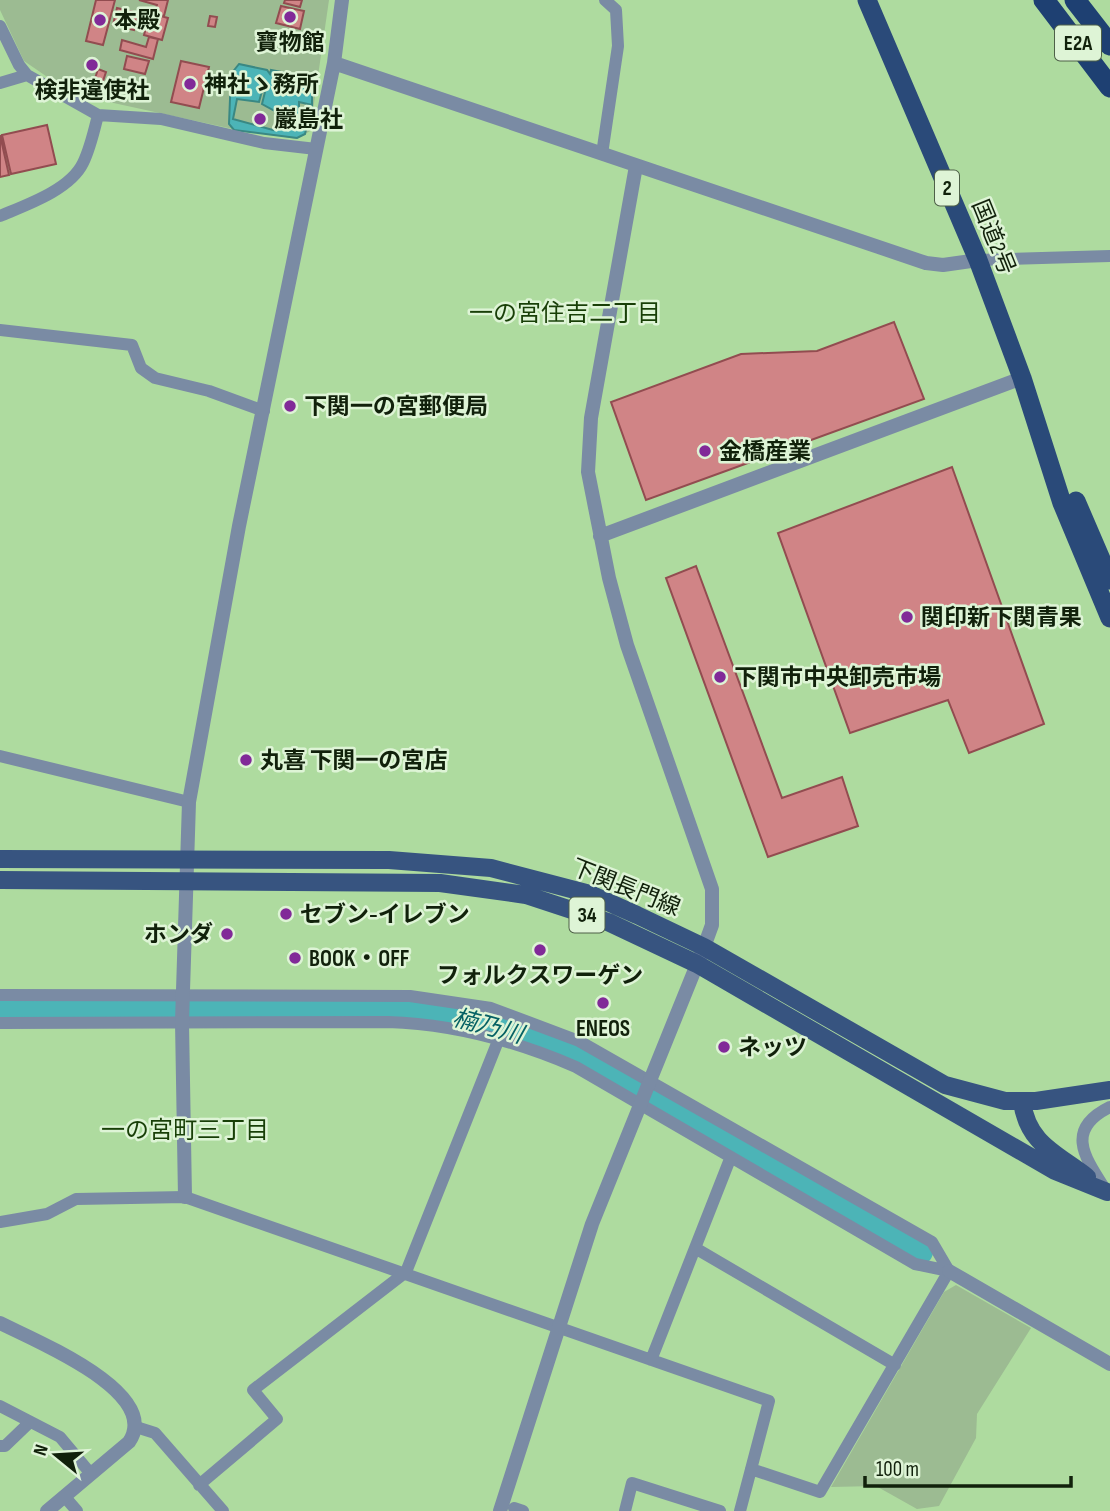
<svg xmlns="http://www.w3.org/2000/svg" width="1110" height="1511" font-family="'Sofia Sans Condensed','Noto Sans JP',sans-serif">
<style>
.green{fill:#9cbb92}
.water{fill:#4cb4b7;stroke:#3a8883;stroke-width:2;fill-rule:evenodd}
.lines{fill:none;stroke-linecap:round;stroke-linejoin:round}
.river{stroke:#4cb4b7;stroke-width:24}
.building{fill:#d08486;stroke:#924c50;stroke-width:2}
.minor{stroke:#7a8ba4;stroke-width:12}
.tertiary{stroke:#7a8ba4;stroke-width:14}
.primary{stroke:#375480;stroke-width:18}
.trunk{stroke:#2a4a79;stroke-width:19}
.motorway{stroke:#1e4072;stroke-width:21}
.poi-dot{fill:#812a98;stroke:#def4d6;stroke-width:2.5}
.labels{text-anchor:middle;stroke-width:5;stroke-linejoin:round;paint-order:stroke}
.shield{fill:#def4d6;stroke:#4e6048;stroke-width:2}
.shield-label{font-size:21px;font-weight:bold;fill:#11210b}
.poi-label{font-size:23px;font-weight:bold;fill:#11210b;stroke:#def4d6;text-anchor:start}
.street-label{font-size:23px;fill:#11210b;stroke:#def4d6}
.neighbourhood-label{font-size:24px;fill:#183f07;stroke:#def4d6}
.water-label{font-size:24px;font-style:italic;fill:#056164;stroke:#def4d6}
</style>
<rect width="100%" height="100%" fill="#aedb9f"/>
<path class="green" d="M0,0H329L310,131L297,139L233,129L109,102L62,87L24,61L0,10Z
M956,1285L1031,1328L977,1414L976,1438L939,1506L917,1509L876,1486L831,1487L944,1292Z"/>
<path class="water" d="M239,64L267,70L270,74L271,70L312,78V105L299,102V110L311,108L305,134L297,138L234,130L229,124L231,74ZM262,91L265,92L262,104L280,114L273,130L233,119L237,99L259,102Z"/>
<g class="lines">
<path class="river" d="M0,1009L420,1010C474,1018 524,1030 574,1053L921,1252"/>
</g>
<path class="building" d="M96,0H115L103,45L86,41Z
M139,0H168L164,16L155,14L157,5Z
M285,0H302L300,7L284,3Z
M281,6L304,11L300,29L276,23Z
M117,8L138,13L134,30L113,25Z
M150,13L168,18L162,40L144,35Z
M210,16L217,17L215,27L208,26Z
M149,37L158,39L153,59L120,50L122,40L146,47Z
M127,56L149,61L145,74L124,69Z
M181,61L209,67L199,108L171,102Z
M98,69L106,72L101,87L93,85Z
M257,115L265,116L264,124L255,122Z
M47,125L56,164L11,174L2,135Z
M0,135L9,175L0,177Z
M894,322L924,399L646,500L611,402L741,354L817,351Z
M952,467L1044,724L969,753L948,700L850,733L778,533Z
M696,566L782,798L842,777L858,826L768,857L666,578Z"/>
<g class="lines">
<path class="minor" d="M0,26L19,65L27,75L98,115L161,119L264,143L316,149
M0,83L27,75
M602,154L618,46L616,10L605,0
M0,216C26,205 70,190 83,163C90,149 94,131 98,115
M978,260L1110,256
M0,330L132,345L141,368L155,378L209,391L264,411
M0,756L189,802
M0,995L410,996L491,1008L579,1041L932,1242L949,1271
M0,1023L388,1022C453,1024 516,1041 576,1067L915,1264L949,1271
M1107,1192C1086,1159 1063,1130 1110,1107
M0,1222L47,1214L76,1199L185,1197L769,1401L740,1511
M695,1248L895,1365
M651,1360L730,1159
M0,1406L60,1437L91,1474
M136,1427L155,1433L223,1511
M0,1446H5L30,1422
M751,1469L820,1492L949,1271
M199,1485L277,1419L253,1390L406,1272L498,1041
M64,1496L77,1511
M514,1508L523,1511
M625,1511L632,1483L720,1511"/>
<path class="tertiary" d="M334,63L926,263L943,265L978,260
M600,536L1022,378
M185,1197L182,1022L189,802L239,526L334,63L342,0
M949,1271L1110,1364
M0,1323C33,1340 163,1392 129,1442L47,1511
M500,1511L592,1224L704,947L712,925V889L627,645L609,578L588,472L591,418L636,166"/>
<path class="primary" d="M0,859L389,860L491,868L590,894L637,915L704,947L945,1085L1005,1101H1036L1110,1090
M0,880L440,883L526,895L608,922L697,964L1055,1171L1107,1192
M1022,1102C1028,1144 1056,1153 1087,1177"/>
<path class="trunk" d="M867,0L978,260L1022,378L1062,503L1110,618
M1076,501L1110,580"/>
<path class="motorway" d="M1044,0L1110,87
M1075,0L1110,45"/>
</g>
<g class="poi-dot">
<circle cx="290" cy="17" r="7"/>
<circle cx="100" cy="20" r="7"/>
<circle cx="92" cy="65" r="7"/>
<circle cx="190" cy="84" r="7"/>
<circle cx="260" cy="119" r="7"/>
<circle cx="290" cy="406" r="7"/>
<circle cx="705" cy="451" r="7"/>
<circle cx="907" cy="617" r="7"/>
<circle cx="720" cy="677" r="7"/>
<circle cx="246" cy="760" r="7"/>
<circle cx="286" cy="914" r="7"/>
<circle cx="227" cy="934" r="7"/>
<circle cx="540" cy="950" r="7"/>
<circle cx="295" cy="958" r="7"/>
<circle cx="603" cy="1003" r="7"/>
<circle cx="724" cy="1047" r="7"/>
</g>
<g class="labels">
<g class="shield">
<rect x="1055" y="25.5" width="46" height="35" rx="5"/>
<rect x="935" y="170.5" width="24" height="35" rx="5"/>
<rect x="569.5" y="897.5" width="35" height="35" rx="5"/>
</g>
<g class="shield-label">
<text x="1078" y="50">E2A</text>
<text x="947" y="195">2</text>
<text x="587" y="922">34</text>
</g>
<g class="poi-label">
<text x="114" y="28">本殿</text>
<text x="290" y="50" text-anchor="middle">寶物館</text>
<text x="204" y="92">神社ゝ務所</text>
<text x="92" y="98" text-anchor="middle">検非違使社</text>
<text x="274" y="127">巖島社</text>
<text x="304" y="414">下関一の宮郵便局</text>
<text x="719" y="459">金橋産業</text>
<text x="921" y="625">関印新下関青果</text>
<text x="734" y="685">下関市中央卸売市場</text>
<text x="260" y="768">丸喜 下関一の宮店</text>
<text x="300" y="922">セブン-イレブン</text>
<text x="213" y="942" text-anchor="end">ホンダ</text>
<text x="309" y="966">BOOK・OFF</text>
<text x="540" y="983" text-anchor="middle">フォルクスワーゲン</text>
<text x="603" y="1036" text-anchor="middle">ENEOS</text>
<text x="738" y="1055">ネッツ</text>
</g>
<g class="street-label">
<text transform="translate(994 237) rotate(68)" y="8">国道2号</text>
<text transform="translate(626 887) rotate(22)" y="8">下関長門線</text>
</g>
<g class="neighbourhood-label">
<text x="565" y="321">一の宮住吉二丁目</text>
<text x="185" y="1138">一の宮町三丁目</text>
</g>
<g class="water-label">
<text transform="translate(488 1026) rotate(15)" y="8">楠乃川</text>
</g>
</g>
<g transform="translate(56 1455) rotate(288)" stroke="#def4d6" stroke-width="5" paint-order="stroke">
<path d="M0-5L12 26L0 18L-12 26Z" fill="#11210b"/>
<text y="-10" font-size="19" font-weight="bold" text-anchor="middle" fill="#11210b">N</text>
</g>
<path d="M865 1476v10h206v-10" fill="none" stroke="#11210b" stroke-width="3.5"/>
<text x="876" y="1476" font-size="21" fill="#11210b" stroke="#def4d6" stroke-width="5" paint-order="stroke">100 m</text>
</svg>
